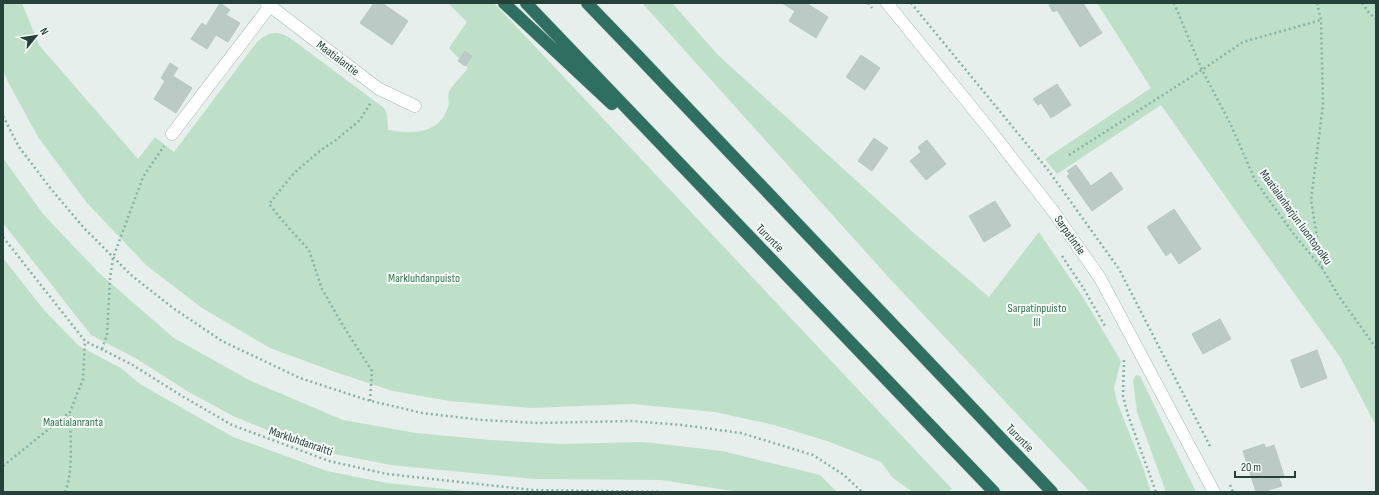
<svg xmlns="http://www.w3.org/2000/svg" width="1379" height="495" font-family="'Sofia Sans Condensed',sans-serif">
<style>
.green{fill:#bfe0c8}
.building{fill:#bbcac4;stroke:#b8c9c2}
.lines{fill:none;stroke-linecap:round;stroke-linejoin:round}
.street-casing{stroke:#a8b8b2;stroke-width:13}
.secondary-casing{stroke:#a4bbb3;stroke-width:13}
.highway-casing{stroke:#c2cac8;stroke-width:13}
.path{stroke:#86b3a5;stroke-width:2.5;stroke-dasharray:2 3;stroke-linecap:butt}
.street{stroke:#fff;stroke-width:12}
.secondary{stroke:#fff;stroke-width:12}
.highway{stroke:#2f6f62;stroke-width:12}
.labels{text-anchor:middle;stroke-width:4;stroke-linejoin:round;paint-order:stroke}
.street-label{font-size:12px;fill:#24423a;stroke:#f7fbf9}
.park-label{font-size:12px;fill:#2d7a4b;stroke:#f7fbf9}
</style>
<rect width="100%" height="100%" fill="#e6efeb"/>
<path class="green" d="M3,3H22L39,45L138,159L155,137L174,152L257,42C268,32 277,30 290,38L384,108L387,114L388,130C411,134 439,135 448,107C450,103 447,97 449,92C451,86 464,74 468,68L449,48L467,22L448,3H494L952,489L948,492H913L893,478L881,462L827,441L774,425L715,412L632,404L530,408L449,401L393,391L335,372L270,348L202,308L146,265L87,203L38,137L8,82L3,70Z
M642,3H672L719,56L914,233L989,297L1039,232L1084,299L1121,361L1114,388L1117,402L1144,470L1151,492H1090L891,280Z
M1097,3H1376V426L1340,357L1256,240L1161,105L1057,174L1045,159L1151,88Z
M3,158L43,214L99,273L174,338L249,380L343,420L416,433L491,440L561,444L643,442L723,451L820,475L837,492H739L661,480L534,479L391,465L330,453L282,436L233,416L187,391L137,359L91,335L3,223Z
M3,258L44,310L79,346L121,368L140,384L233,437L327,471L387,483L475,492H3Z
M1136,375L1140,376L1196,492H1166L1137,412L1133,380Z"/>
<path class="building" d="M220,3L230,10L226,15L240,23L228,42L216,35L207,49L191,39L202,23L206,26Z
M374,3H382L408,21L392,45L360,23Z
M782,3H806L828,17L816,38L789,21L795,11Z
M1053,3H1083L1102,33L1080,47L1057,10L1053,12L1049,5Z
M465,51L472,56L465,66L458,61Z
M861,55L880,68L865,90L846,77Z
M170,63L178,68L173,76L192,88L176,113L154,99L165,81L161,78Z
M1057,84L1071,105L1051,118L1041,103L1038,105L1033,99Z
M874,138L888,148L872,171L858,161Z
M927,140L946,164L926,180L910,161L921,152L918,147Z
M1076,165L1091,186L1111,172L1123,189L1092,211L1067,176L1070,174L1067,171Z
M995,201L1011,226L984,242L969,216Z
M1174,209L1201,249L1179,264L1171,252L1166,256L1147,227Z
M1220,319L1231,339L1203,354L1192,334Z
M1317,350L1327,378L1301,388L1291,360Z
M1264,444L1266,448L1274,445L1284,476L1279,478L1282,486L1262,492H1256L1243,451Z"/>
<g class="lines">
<g class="street-casing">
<path id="street" d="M266,3L379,89L415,106
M172,134L270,6"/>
</g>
<g class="secondary-casing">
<path id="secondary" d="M887,3L986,125L1053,211L1100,278L1214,492"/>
</g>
<g class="highway-casing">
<path id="highway" d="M504,3L612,104
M526,3L994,492
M587,3L639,57L1052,492"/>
</g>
<path class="path" d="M868,3L872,8
M911,3L1048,170L1119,269L1211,448
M1174,3L1202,70L1230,123L1256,182L1296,237L1322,268L1338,295L1376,348
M1317,3L1321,20L1323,105L1311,200L1322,268
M1362,3L1369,13L1376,19
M3,116L19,147L51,189L84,228L131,275L173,308L222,341L300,378L367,400L422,413L482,420L539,423L631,421L682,425L741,433L813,455L844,475L862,492
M1069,155L1202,70L1243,42L1321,20
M3,237L85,341L131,364L182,396L232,425L329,461L387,474L533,490L667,492
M1062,256L1084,289
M1084,289L1105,326
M102,349L107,335L110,279L113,258L143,177L164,146
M1124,360L1123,396L1128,415L1156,492
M370,401L372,371L342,324L322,289L309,250L287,226L269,204L294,173L321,150L336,140L360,120L371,102
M3,466L70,412L83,379L85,341
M1230,485L1233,492
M65,492C74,470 70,436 70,412"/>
<use href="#street" class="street"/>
<use href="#secondary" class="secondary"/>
<use href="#highway" class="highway"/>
</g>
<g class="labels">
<g class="street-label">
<text transform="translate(338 58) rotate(37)" y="4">Maatialantie</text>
<text transform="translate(1296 217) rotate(54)" y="4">Maatialanharjun luontopolku</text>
<text transform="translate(1070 235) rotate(55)" y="4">Sarpatintie</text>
<text transform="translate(770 238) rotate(46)" y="4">Turuntie</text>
<text transform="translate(1020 438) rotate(46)" y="4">Turuntie</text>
<text transform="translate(301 441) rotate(19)" y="4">Markluhdanraitti</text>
</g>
<g class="park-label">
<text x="424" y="282">Markluhdanpuisto</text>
<text x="1037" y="312">Sarpatinpuisto<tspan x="1037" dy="14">III</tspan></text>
<text x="73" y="426">Maatialanranta</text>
</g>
</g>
<rect width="1379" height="495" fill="none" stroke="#24423a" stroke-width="8"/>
<g transform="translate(36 36) rotate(60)" stroke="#f7fbf9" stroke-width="3" paint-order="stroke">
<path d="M0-3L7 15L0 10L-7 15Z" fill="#24423a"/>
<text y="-6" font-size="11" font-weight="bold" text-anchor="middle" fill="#24423a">N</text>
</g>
<path d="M1235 471v6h60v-6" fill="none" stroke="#24423a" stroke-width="2"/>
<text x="1241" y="471" font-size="12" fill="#24423a" stroke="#f7fbf9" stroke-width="3" paint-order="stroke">20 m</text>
</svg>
